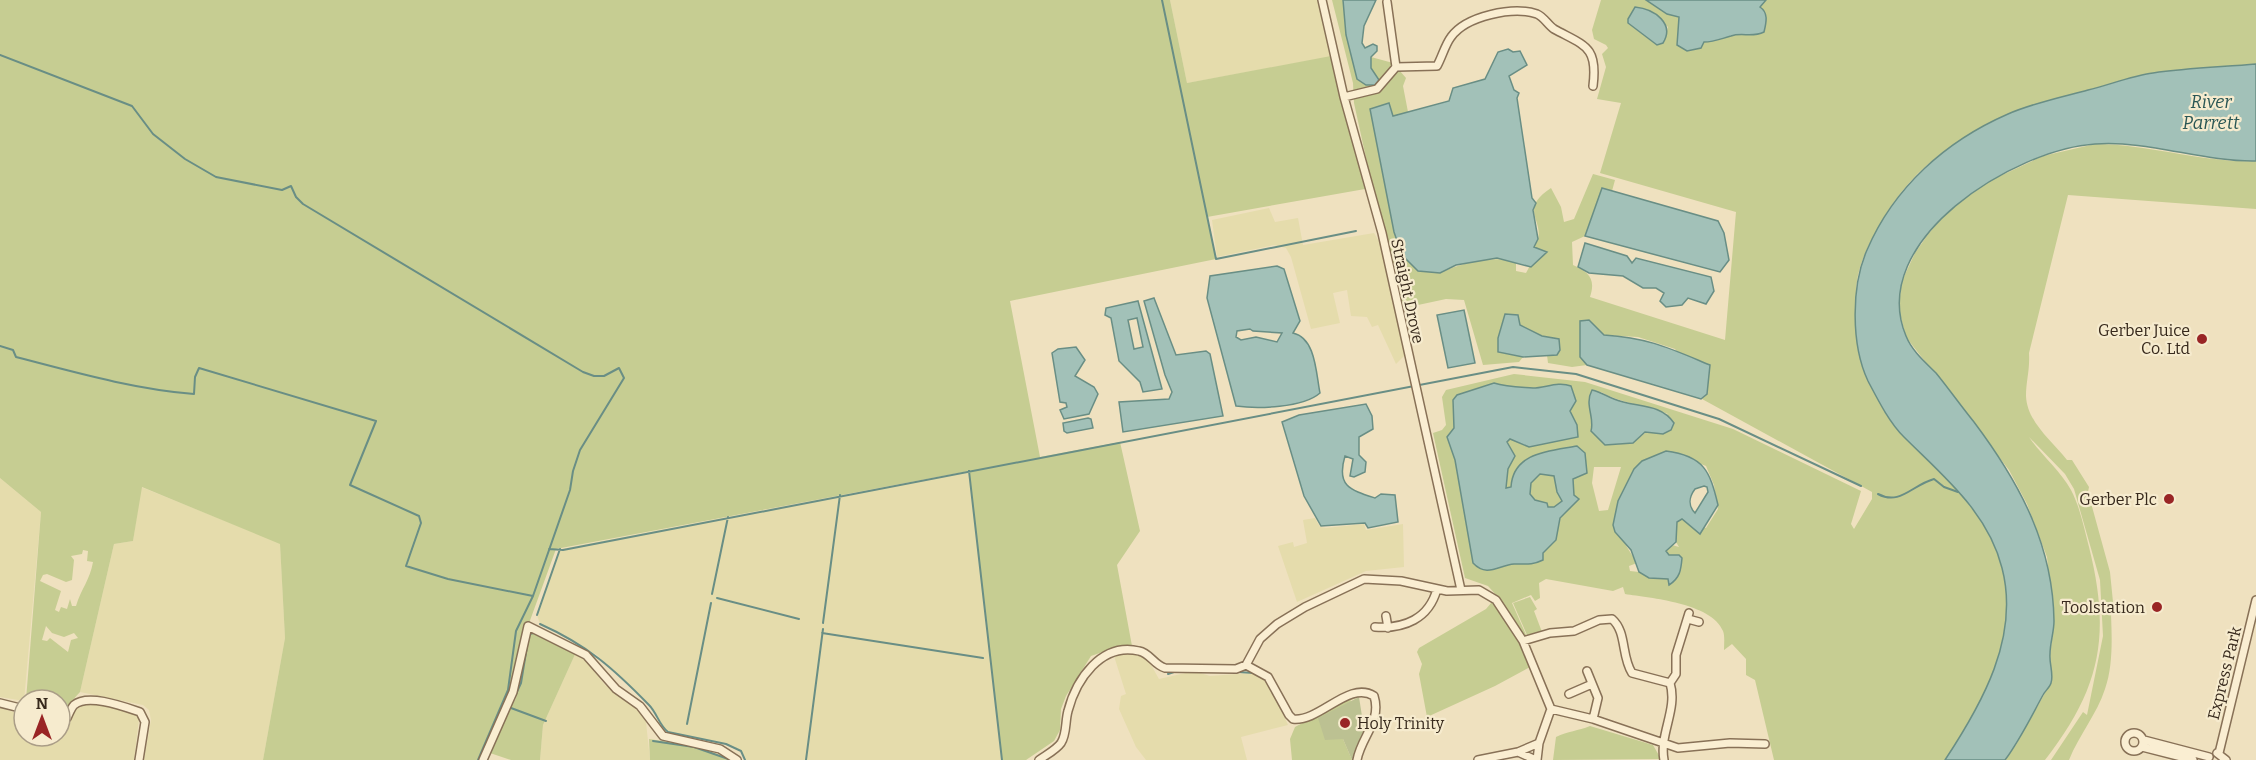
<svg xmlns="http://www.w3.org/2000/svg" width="2256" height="760" font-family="Bitter,serif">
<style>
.farmland{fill:#e5dcac}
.green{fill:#c6cd92;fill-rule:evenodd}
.cemetery{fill:#bcc192}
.water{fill:#a2c1b8;stroke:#698e85;stroke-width:1.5;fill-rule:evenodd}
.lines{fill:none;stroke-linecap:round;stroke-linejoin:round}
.stream{stroke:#698e85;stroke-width:2}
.minor-casing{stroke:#887157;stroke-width:10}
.minor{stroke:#faeed2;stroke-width:7}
.poi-dot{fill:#992525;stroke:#f6ebce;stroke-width:2}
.labels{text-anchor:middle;stroke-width:4.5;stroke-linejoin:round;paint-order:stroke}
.street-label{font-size:16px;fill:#37291c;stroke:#f6ebce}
.poi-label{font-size:16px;fill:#37291c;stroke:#f6ebce;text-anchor:end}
.water-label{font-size:18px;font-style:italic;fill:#2a5755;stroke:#f6ebce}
</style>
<rect width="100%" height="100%" fill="#efe1bf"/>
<path class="farmland" d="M1170,0H1322L1335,56L1187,83Z
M1269,208L1275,222L1298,218L1303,245L1374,233L1380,243L1405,355L1396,364L1378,325L1372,327L1367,317L1351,316L1347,290L1333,293L1340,323L1311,329L1291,257L1286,248L1274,245L1217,257L1212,220Z
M969,471L1002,760H745L741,751L726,744L668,732L662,727L655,711L597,655L540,624L537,615L560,549Z
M0,478L41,512L24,701L0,697Z
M141,487L280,543L285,638L263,760H144L151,720L149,710L143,705L80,692L114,544L133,541Z
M1315,518L1320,527L1326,528L1364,524L1366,530L1403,524L1404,567L1366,571L1297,602L1278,546L1293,542L1294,547L1307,543L1303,520Z
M577,650L605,685L635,706L646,722L650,760H540L543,725Z
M1133,652L1146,656L1159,679L1194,671L1210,676L1251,673L1261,677L1270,684L1288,725L1241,737L1247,760H1146L1136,747L1119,709L1121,696L1126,694L1114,656Z
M85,704L107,705L137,714L139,719L134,760H0V708L24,715V736H60V726H66L75,710Z"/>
<path class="green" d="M0,0H1170L1187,83L1331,56L1365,189L1207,217L1216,259L1010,301L1040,457L1120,442L1140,531L1117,565L1132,646H1120L1091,656L1066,696L1061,709L1060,730L1054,741L1026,760H1002L969,471L556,549L528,626L513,692L483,760H263L285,638L280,544L142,487L133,541L114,544L80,692L60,714V700H26L41,512L0,478ZM83,550L88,551L87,561L93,562C90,580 81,589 76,606H72L70,599L67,609L61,607L59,612L55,610L61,591L40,581L43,575L47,574L66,582L72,580L74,560L71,556L82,554ZM46,626L52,633L64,637L74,633L78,638L71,640L68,652L50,638L47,641L42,640Z
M1332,0H1343L1346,35L1366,85H1375L1379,80L1371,68V57L1393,63L1406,78L1403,86L1408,112L1393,116L1389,104L1370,110L1440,273C1464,262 1490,256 1516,261V271L1526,273L1538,251L1534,247C1535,244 1537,242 1538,239C1543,219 1519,209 1551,188L1561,207L1564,222L1574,219L1593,174L1615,180L1612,191L1602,188L1585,236L1572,242L1573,265C1589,272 1596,279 1590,297L1725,340L1736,212L1600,173L1621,103L1597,99L1606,67L1602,54L1608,48L1606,45L1594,39L1592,30L1601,0H2256V64C2222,67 2187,68 2153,73C2131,76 2109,85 2088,90C2001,114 1924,143 1879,226C1867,247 1856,269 1856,294C1855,309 1863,329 1867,344C1872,364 1874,391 1883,409C1894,430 1912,442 1928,458C1959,489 1991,525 2002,568C2020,637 1982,704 1945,760H1774L1755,680L1746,675V659L1732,644L1724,650C1724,644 1725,636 1723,631C1712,603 1650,598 1625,594L1623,587L1613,591L1546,579L1539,583L1540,598L1535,601L1531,595L1512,603L1527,637L1530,667L1495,686L1427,717L1419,674L1422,664L1417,652L1419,648L1486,609L1497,596L1488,586L1465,578L1433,433L1442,430L1446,425L1442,397L1446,390L1514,374L1585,382L1733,429L1861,491L1851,524L1854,529L1872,499V492L1702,399L1707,394L1675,349L1638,337L1603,335L1589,320L1580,357L1587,365L1572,367L1548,363L1547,355H1557L1559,339L1542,336L1520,325L1518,315L1498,352L1523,357L1519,362L1483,365L1464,300L1446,299L1404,308L1397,299L1354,103L1353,83ZM1651,11L1668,27L1663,43L1657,45L1628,23ZM1601,392C1622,404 1646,405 1668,414L1633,443L1610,445L1591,431ZM1693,461L1706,466L1714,485L1718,509L1706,528L1681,519L1677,522L1676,542L1679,547L1672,545L1666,551L1669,555L1675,556L1669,584L1668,579L1649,578L1639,572L1630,571L1629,566L1637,563L1613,525L1622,492L1634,469ZM1594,467H1621L1608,510L1599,511L1592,483Z
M2095,144C2149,144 2202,163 2256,161V209L2068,195L2029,353C2030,370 2026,381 2026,396C2027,422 2052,441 2067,460H2072L2089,487L2088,492L2110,572L2114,612L2111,615C2112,638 2113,667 2105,689C2097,714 2079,735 2069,760H2051L2083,712L2087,715L2103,636L2100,580L2074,489L2065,474L2029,437C2041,455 2060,470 2071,490C2080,507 2084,528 2089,547C2111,635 2101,688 2045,760H2005L2016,745L2051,682L2050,655L2054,624L2047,557L2027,504L2009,470L1906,337L1899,310L1901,283L1915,253L1929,233L1946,214L1985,183L2043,156Z
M1530,597L1537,609L1534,611L1542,632L1527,635L1513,603Z
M534,633L577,650L543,725L540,760H511L490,753L492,743L516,698L529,634Z
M1358,693L1359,697L1351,700L1343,739L1352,760H1292L1290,739L1295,727Z
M1590,726L1653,745L1661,759L1553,760L1556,737C1568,731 1578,731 1590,726Z
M649,739L696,746L733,760H650Z"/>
<path class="cemetery" d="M1359,697L1364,729L1369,730L1361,740L1355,760H1352L1343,739L1325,740L1318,718Z"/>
<path class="water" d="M1343,0H1376L1364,26L1362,43L1365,48L1373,44L1377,46V51L1371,57V68L1379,80L1375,85H1366L1357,79L1346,35Z
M1646,0H1766L1760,7C1769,13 1766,23 1764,32C1752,38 1742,32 1731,36C1720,39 1714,42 1704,42L1701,48L1687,51L1677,45L1679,17L1667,14Z
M1635,7C1655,9 1675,24 1663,43L1657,45L1628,23V19Z
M1508,49L1513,52L1520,51L1527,65L1509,76L1514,90L1519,93L1517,98L1532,198L1536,203L1533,210L1538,239L1534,247L1547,252L1531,267L1497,258L1456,265L1440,273L1418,271L1402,255L1394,232L1370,109L1389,103L1393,116L1449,101L1453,88L1485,79L1498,52Z
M2256,64V161C2202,162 2149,140 2095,144C2015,149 1866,240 1906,336C1912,351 1925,362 1936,373C1949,389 1961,406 1974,422C2019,482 2053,544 2054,621C2054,632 2050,643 2050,654C2049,663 2054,675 2051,683C2050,687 2045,691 2043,695C2031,717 2020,740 2005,760H1945C1982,704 2020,637 2002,568C1988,512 1943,476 1904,437C1889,422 1878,400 1868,381C1851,345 1851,286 1867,250C1894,187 1946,141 2008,114C2033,103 2062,97 2088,90C2109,85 2131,76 2153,73C2187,68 2222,67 2256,64Z
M1602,188L1718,221L1724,233L1729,260L1720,272L1585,236Z
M1585,243L1627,256L1632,263L1636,258L1711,277L1714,291L1706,304L1688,298L1682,305L1666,307L1660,301L1664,293L1656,288H1643L1623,276L1589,273L1578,267Z
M1277,266L1284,269L1300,321L1293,333C1316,338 1316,374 1320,393C1303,408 1257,409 1236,406L1207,298L1210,276ZM1250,329L1253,331L1282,333L1277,342L1256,337L1241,340L1236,337L1237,331Z
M1154,298L1176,355L1206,351L1210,354L1223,416L1123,432L1119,402L1169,399L1172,392L1165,375L1144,301Z
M1138,301L1162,389L1143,392L1140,382L1119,361L1111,318L1105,315L1106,308ZM1137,318L1143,347L1134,349L1128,320Z
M1464,310L1475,363L1448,368L1437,315Z
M1505,314L1518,315L1520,325L1542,336L1559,339L1560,350L1557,355L1523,357L1498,352V338Z
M1589,320L1604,335C1649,338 1669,348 1710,365L1707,394L1701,399L1587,365L1580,357V321Z
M1076,347L1085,360L1075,376L1094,387L1098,394L1089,414L1064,419L1060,410L1067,407L1066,403L1060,402L1052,353L1058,349Z
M1494,383C1507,387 1520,387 1533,388C1545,388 1558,381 1571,386L1576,401L1570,411L1577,425L1578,437L1529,447L1510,439L1507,442L1515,456L1508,469L1506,488L1511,487C1513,452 1550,451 1577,446L1585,453L1587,473L1573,479L1574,495L1579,499L1560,518L1556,540L1543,553V560C1533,565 1526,564 1514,564C1499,565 1487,578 1473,563L1455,460L1447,437L1454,428L1453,400L1457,395ZM1540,474L1554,476L1557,492L1562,501L1554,507H1548L1547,503L1535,500L1530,494L1531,483Z
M1592,390C1601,392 1606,396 1614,399C1634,408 1660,402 1674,423L1671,430L1663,434L1645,432L1633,443L1605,445L1591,431C1595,417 1584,405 1592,390Z
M1366,404L1372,416L1373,429L1359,437V455L1366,462L1365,472L1354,477L1350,476L1353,459L1345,456C1336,486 1350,490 1375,498L1381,494L1395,495L1398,522L1368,528L1365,523L1321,526L1304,496L1282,422L1299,415Z
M1088,418L1091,419L1093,428L1067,433L1064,431L1063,423Z
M1666,451C1704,456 1710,471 1718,505L1700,534L1682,519L1677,522L1676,542L1666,551L1669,555H1679L1682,558C1681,570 1680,578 1669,585L1668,579L1649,578L1639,572L1631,550L1615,532L1613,525L1618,501L1634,469L1642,461ZM1704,486L1707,487L1708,492L1695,513C1688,506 1689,497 1695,489Z"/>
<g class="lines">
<path class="stream" d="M1162,0L1216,259L1356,231
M0,55L132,106L153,134L185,159L216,177L282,190L291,186L296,197L303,204L583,372L594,376H604L619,368L624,378L580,450L573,471L570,490L533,596L448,579L406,566L421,523L419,516L350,485L376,421L199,368L195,377L194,394C133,389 74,372 16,357L13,350L0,346
M969,471L1002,760
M1878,494C1900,506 1912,485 1934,479L1944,487L1958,492
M549,549L563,550L1513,367L1576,374L1719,419L1861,486
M712,594L728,517
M717,598L799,619
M537,615L560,549
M823,623L840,495
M540,624C587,645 613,668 649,705C657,713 659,725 668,732L726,744L741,751L745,760
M822,633L983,658
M1205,671L1229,672
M1238,672L1254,673
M1168,674L1177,671
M511,708L546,721
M505,718L521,683L529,634L534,633
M687,724L711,603
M653,741L694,747L731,760
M478,760L508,690L516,631L533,596
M806,760L823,629"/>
<g class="minor-casing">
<path id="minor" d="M1322,0L1344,97L1382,233L1461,590
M1387,2L1396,67
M1344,97L1377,89L1396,67L1437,66C1442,57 1445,45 1451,37C1466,16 1513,6 1537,14C1544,17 1548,25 1554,29C1585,46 1598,46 1593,86
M1386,616L1388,628
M1688,619L1699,622
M1375,627C1404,629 1429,619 1437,589
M1523,641L1550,633L1574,631L1599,620L1612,619C1627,632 1621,656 1632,673L1670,683
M1246,665L1268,677L1289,715L1293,719C1320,722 1349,680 1374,696C1382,721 1361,737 1357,760
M1587,671L1598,698L1593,719
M1670,683L1676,674V655L1689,613
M1569,694L1592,684
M0,703L24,709
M1551,709L1593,719L1678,748L1730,743L1765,744
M60,719L67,718C69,714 71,708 74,705C88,693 125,707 140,712L145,722L139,760
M2125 742a9 9 0 1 1 18 0a9 9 0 1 1-18 0Z
M2144,740L2209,757
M2142,747L2193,760
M2217,753L2226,760
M2219,753L2256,600
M483,760L513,692L528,626L586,655L616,689L640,706L663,736L720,749L737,760
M1039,760C1046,755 1056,750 1061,743C1067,734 1065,721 1068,711C1076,680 1101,642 1139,651C1150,653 1154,665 1165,668L1236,669L1246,665L1260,639L1277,624L1305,607L1364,579L1401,581L1447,591L1479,590L1496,600L1523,641L1551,709L1539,743L1537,760
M1478,760L1518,752
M1536,760L1518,752L1539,743
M1664,760C1659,734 1678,709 1670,683"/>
</g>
<use href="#minor" class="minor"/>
</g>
<g class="poi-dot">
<circle cx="2202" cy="339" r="6"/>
<circle cx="2169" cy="499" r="6"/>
<circle cx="2157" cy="607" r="6"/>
<circle cx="1345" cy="723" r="6"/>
</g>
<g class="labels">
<g class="street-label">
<text transform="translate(1408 291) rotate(78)" y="6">Straight Drove</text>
<text transform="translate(2224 673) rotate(-76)" y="6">Express Park</text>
</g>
<g class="poi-label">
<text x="2190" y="336">Gerber Juice<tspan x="2190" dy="18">Co. Ltd</tspan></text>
<text x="2157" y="505">Gerber Plc</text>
<text x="2145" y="613">Toolstation</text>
<text x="1357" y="729" text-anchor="start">Holy Trinity</text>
</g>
<g class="water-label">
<text x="2211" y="108">River<tspan x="2211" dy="21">Parrett</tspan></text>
</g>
</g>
<g transform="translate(42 718)"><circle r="28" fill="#f6ebce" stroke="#aa9d87" stroke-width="1.5"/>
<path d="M0-4.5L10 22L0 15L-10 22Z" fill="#992525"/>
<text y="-9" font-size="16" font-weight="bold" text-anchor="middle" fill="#37291c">N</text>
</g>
</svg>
